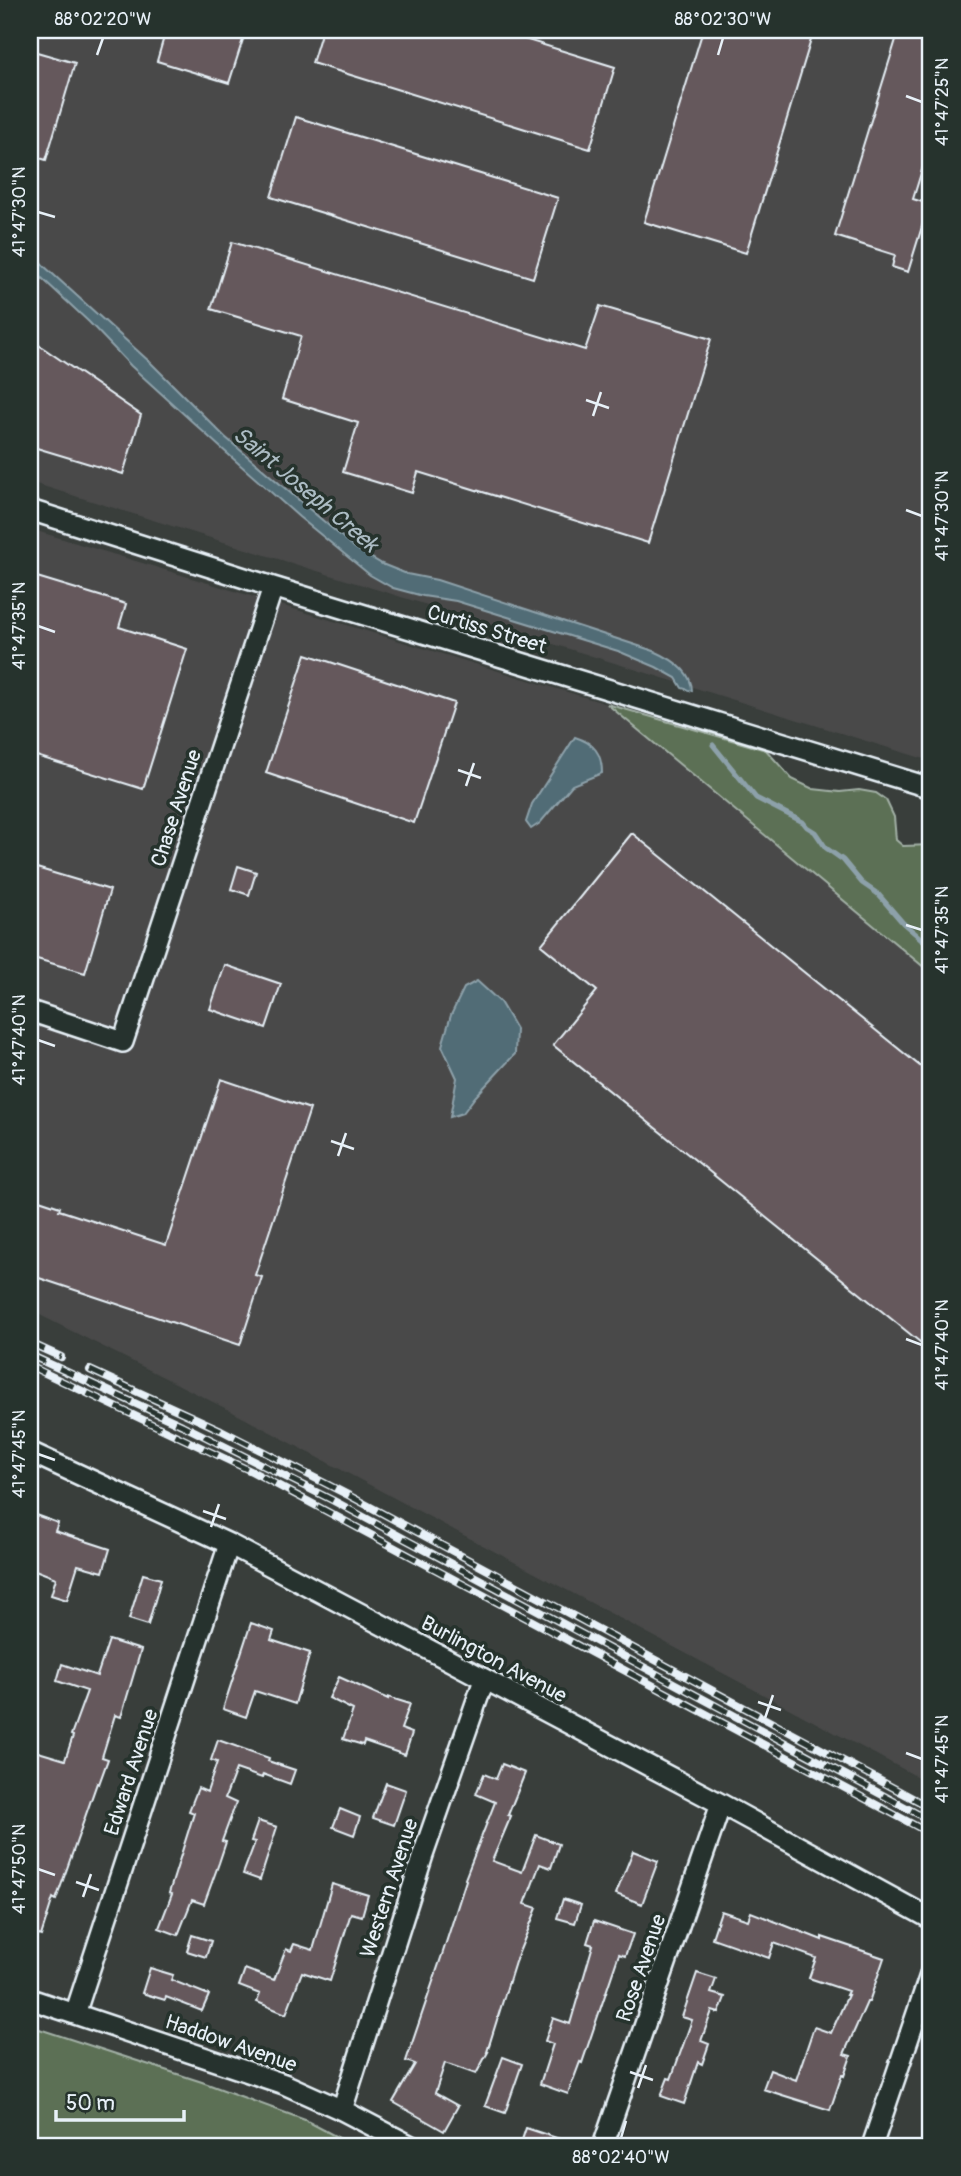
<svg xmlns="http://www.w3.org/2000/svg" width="961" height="2176" font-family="Pangolin,sans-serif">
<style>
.built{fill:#494949}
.green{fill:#5c7054;stroke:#a2b0a6;stroke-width:2}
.water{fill:#516c76;stroke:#8da1aa;stroke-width:2}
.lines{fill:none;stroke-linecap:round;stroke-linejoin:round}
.stream{stroke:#8da1aa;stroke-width:5}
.building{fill:#65595b;stroke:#e8f1f8;stroke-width:2}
.minor-casing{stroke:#e8f1f8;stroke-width:24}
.minor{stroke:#26332d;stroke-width:19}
.rail-casing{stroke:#e8f1f8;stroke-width:8}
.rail{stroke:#26332d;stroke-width:5;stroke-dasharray:16;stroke-linecap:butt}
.ticks{fill:none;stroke:#e8f1f8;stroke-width:2.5}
.labels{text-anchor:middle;stroke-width:7;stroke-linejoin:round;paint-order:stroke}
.street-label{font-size:21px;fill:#e8f1f8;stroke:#26332d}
.water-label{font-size:23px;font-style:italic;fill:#acbcc4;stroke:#26332d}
.neatline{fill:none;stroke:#e8f1f8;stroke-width:2.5}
.ticks-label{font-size:18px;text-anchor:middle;fill:#e8f1f8}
</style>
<rect width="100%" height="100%" fill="#393e3b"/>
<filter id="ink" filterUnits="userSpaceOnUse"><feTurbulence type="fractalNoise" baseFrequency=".0143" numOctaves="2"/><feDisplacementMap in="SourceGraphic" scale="14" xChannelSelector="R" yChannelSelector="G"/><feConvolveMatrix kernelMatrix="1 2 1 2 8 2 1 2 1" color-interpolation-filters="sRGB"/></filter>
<g filter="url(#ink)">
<path class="built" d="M30,30H931V761L30,482Z
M30,529L607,704L931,973V1784L227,1409L30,1310Z"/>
<path class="green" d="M607,704L766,750L792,779L813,789L840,792L859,790L876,793L886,800L894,817L896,840L903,846L931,845V973Z
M30,2026L202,2082L305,2120L354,2146H30Z"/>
<path class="water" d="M30,250L44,266L151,363L225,437L355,548L382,564L407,574L437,580L654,651C670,658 692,671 692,691L682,688L676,678L656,667L618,651L456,601L423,596L393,588L370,575L299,517L220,447L131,366L89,322L30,267Z
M575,737C594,743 602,753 602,773L572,785L540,823L531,829L526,822L532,804Z
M477,981L500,1002L516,1029L515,1054L475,1097L463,1113L450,1117L457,1078L442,1046L451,1015L464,988Z"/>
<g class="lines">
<path class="stream" d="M713,745L756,798L803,822L807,827L815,832L826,848L843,860L862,883L878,894L903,923L931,947"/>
</g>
<path class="building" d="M166,30H246L229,83L157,61Z
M322,30H495L615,67L590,149L312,63Z
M703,30H814L746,253L644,222Z
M899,30H931V141L913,199L929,204L908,272L892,267L895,255L835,236Z
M30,50L75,63L46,160L30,155Z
M296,117L558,198L533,278L271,197Z
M232,242L585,350L600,306L711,339L648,543L418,472L412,493L343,472L358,423L282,399L301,336L211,309Z
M30,339L141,415L123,474L30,446Z
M37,577L126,604L119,627L187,649L143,789L30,754V579L36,581Z
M306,654L454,703L414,823L266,773Z
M632,833L931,1075V1351L553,1045L597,991L541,945Z
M30,866L110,890L85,973L30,957Z
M238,866L256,872L249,895L231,889Z
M225,965L281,984L266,1028L210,1009Z
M221,1079L310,1109L255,1275L262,1277L240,1345L30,1275V1197L60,1207L59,1210L166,1245Z
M30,1513L58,1523L55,1531L110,1549L103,1572L78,1565L67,1600L51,1595L56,1578L30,1568Z
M143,1574L161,1579L148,1625L129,1619Z
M251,1623L274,1631L271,1640L310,1653L295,1704L255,1691L246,1717L223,1709Z
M109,1640L141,1650L121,1717L115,1715L102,1757L108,1759L99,1784L97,1783L56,1900L53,1898L41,1936L30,1932V1861L39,1832L30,1831V1769L35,1751L65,1760L73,1736L71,1735L87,1691L57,1681L62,1664L97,1676Z
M339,1677L388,1699V1697L410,1704L401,1729L412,1733L405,1755L364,1741L363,1745L343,1739L353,1710L329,1698Z
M218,1740L269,1758L268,1761L295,1770L290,1784L263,1774L262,1778L236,1769L225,1798L236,1803L222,1841L226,1842L219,1863L204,1904L192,1900L178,1935L159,1928L172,1894L169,1893L194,1813L189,1811L198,1788L207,1792L217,1762L211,1760Z
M502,1764L525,1773L508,1815L511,1816L492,1861L522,1872L536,1835L559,1844L551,1868L540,1864L525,1904L537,1908L515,1962L487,2052H488L476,2074L445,2063L435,2093L458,2106L444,2131L393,2102L415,2064L406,2061L443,1952L466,1880L465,1879L495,1802L476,1794L484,1774L496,1779Z
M386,1783L406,1790L394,1825L373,1818Z
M340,1809L360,1817L354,1835L333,1827Z
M258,1821L277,1827L260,1880L243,1874L255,1842L251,1841Z
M633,1851L658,1861L642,1904L616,1894Z
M332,1884L368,1895L362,1916L351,1913L330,1981L302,1972L286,2014L257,2002L260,1994L239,1986L245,1969L274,1980L286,1949L291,1951L294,1944L313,1950Z
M563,1899L581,1905L575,1923L557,1918Z
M721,1911L748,1920L751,1912L822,1940V1937L884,1958L869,2002H867L844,2054L851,2056L844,2076L842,2075L830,2110L763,2089L770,2070L796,2080L814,2027L831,2033L848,1995H846L848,1991L809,1978L816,1958L774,1943L769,1958L712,1938Z
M594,1921L633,1934L625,1956L619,1954L582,2063L580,2062L568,2094L540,2084L553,2044L545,2041L553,2018L570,2024L593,1945L587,1943Z
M192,1935L211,1941L206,1957L187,1951Z
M150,1968L173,1975L171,1980L209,1995L202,2011L166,1997L165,2000L142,1993Z
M697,1973L716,1979L711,1993L725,1997L719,2013L712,2011L701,2041L709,2044L702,2064L698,2062L684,2104L661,2096L668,2078L671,2079L692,2020L682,2017Z
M503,2057L522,2064L505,2113L485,2106Z
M526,2128L572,2143V2146H520Z"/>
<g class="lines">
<g class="minor-casing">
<path id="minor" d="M30,510L273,587L931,788
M30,1011L123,1042L273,587
M30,1452L229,1544L721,1804L931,1919
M30,1999L284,2084L342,2110L411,2146
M75,2014L229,1544
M342,2110L423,1855L484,1680
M603,2146L721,1804
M872,2146L931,1972"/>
</g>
<use href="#minor" class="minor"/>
<g class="rail-casing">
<path id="rail" d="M30,1343L61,1357
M30,1355L182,1425L332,1500L931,1821
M30,1366L253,1472L931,1834
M90,1370L221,1430L350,1496L931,1808"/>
</g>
<use href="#rail" class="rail"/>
</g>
</g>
<path class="ticks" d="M97,55L103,38M718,55L723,38M906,96L922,102M38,212L55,217M586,400L609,408M593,416L601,392M906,510L922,516M38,626L55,632M458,770L481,778M466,786L474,763M906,925L922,930M38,1040L55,1046M331,1141L354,1149M338,1156L346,1133M906,1339L922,1345M38,1454L55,1460M203,1511L226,1519M211,1527L219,1504M758,1702L781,1710M765,1718L773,1695M906,1753L922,1759M38,1869L55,1875M76,1882L99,1890M83,1897L91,1874M630,2072L653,2080M638,2088L646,2065M621,2138L626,2121"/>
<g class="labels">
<g class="street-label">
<text transform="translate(487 629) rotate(17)" y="7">Curtiss Street</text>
<text transform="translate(176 808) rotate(-72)" y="7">Chase Avenue</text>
<text transform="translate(494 1659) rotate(28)" y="7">Burlington Avenue</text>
<text transform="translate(131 1772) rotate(-72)" y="7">Edward Avenue</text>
<text transform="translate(389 1888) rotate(-72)" y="7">Western Avenue</text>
<text transform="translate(641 1968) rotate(-71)" y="7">Rose Avenue</text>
<text transform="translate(231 2043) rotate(19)" y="7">Haddow Avenue</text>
</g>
<g class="water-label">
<text transform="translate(306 489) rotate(40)" y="8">Saint Joseph Creek</text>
</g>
</g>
<rect width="961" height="2176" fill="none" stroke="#26332d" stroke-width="77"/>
<path d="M56 2110v10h128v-10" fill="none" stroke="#e8f1f8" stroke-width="3.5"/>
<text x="66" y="2110" font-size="21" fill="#e8f1f8" stroke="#26332d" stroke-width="5" paint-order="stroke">50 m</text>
<rect x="38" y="38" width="884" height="2100" class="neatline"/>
<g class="ticks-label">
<text x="103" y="25">88°02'20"W</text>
<text x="723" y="25">88°02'30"W</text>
<text transform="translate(942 102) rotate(-90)" y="6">41°47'25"N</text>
<text transform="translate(19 212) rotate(-90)" y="6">41°47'30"N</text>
<text transform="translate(942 516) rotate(-90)" y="6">41°47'30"N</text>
<text transform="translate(19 626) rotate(-90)" y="6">41°47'35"N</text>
<text transform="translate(942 930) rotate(-90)" y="6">41°47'35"N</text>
<text transform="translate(19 1040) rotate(-90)" y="6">41°47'40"N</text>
<text transform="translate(942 1345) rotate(-90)" y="6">41°47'40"N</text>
<text transform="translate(19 1454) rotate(-90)" y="6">41°47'45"N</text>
<text transform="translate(942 1759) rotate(-90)" y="6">41°47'45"N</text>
<text transform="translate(19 1869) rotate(-90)" y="6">41°47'50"N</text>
<text x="621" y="2163">88°02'40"W</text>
</g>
</svg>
